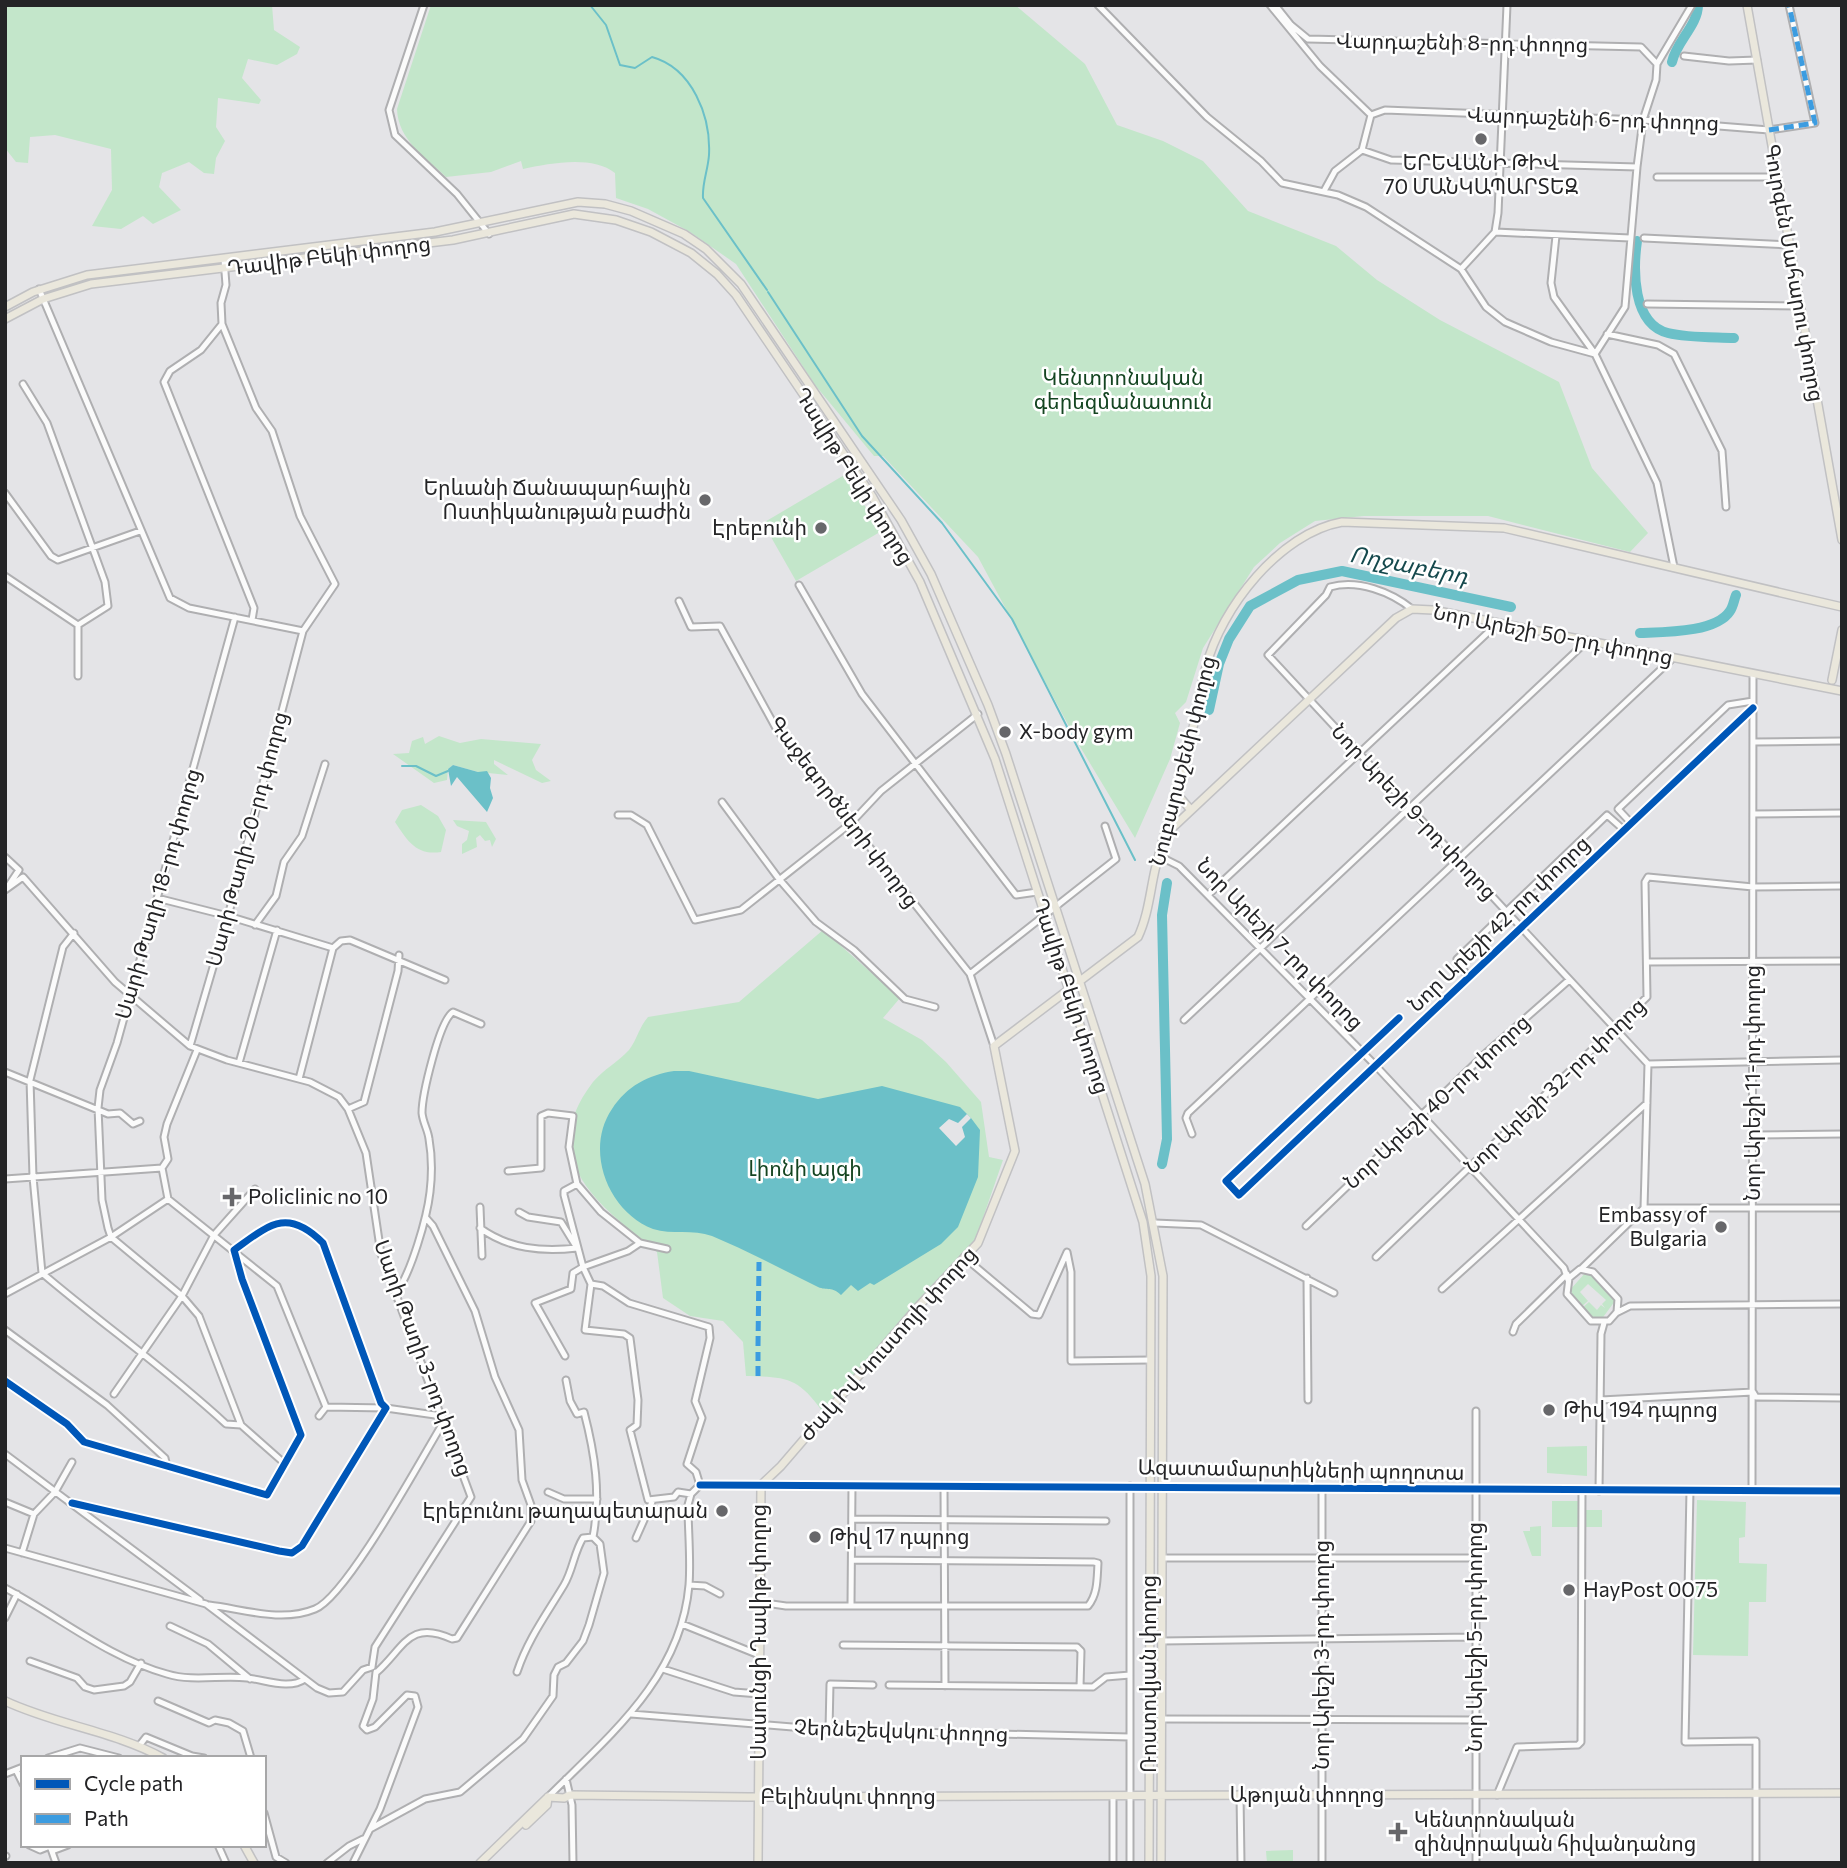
<svg xmlns="http://www.w3.org/2000/svg" width="1847" height="1868" font-family="Commissioner,'Noto Sans Armenian',sans-serif">
<style>
.green{fill:#c3e6ca}
.water{fill:#6bc0c8}
.pier{fill:#e4e4e7}
.lines{fill:none;stroke-linecap:round;stroke-linejoin:round}
.stream{stroke:#6bc0c8;stroke-width:2}
.river{stroke:#6bc0c8;stroke-width:10}
.minor-casing{stroke:#afafb1;stroke-width:9}
.major-casing{stroke:#c1c1c3;stroke-width:10}
.minor{stroke:#fbfbfb;stroke-width:5}
.major{stroke:#eae7dc;stroke-width:7}
.quiet{stroke:#3c9ce0;stroke-width:5;stroke-dasharray:10 5;stroke-linecap:butt}
.cycleway-casing{stroke:#fff;stroke-width:11}
.cycleway{stroke:#0057b8;stroke-width:7}
.poi-dot{fill:#67676a;stroke:#fff;stroke-width:2.5}
.labels{text-anchor:middle;stroke-width:5;stroke-linejoin:round;paint-order:stroke}
.street-label{font-size:21px;fill:#242426;stroke:#fff}
.poi-label{font-size:21px;fill:#242426;stroke:#fff;text-anchor:start}
.park-label{font-size:21px;fill:#144521;stroke:#fff}
.water-label{font-size:23px;font-style:italic;fill:#15494d;stroke:#fff}
</style>
<rect width="100%" height="100%" fill="#e4e4e7"/>
<path class="green" d="M5,5H272L274,30L300,47L297,54L277,65L248,59L242,78L261,100L259,104L218,98L216,127L225,141L216,158L214,174L204,173L189,162L162,173L159,187L181,210L153,224L143,216L121,229L92,226L112,190L111,149L55,135L30,137L28,163L16,162L5,148Z
M431,5H1015L1085,64L1117,125L1163,141L1203,161L1248,211L1336,246L1377,280L1440,320L1559,382L1592,468L1648,533L1630,552L1488,516H1364L1315,521L1280,543L1254,567L1203,648L1186,702L1175,713L1180,723L1170,759L1135,838L1079,745L978,557L883,456H874L815,385L736,264L690,232L648,209L616,198L615,173C593,155 550,163 523,169L521,161L491,172L446,177C425,157 398,140 397,109Z
M846,474L880,532L796,581L763,523Z
M439,736L460,743L481,739L541,744L532,760L536,770L551,781L542,783L494,760V764L508,775L478,772L453,765L448,769L447,780L434,783L393,754L409,753L412,741L423,737L425,744Z
M421,805L438,816L446,830L441,852C416,856 407,840 395,822L402,810Z
M453,820L486,822L496,839L492,847L490,840L485,841L480,835L476,838L477,847L462,854V844L467,840L469,831L457,826Z
M823,930L900,998L883,1018L922,1040L946,1062L981,1102L989,1157L1003,1160L975,1241L822,1411C798,1377 786,1377 746,1376L743,1342L723,1321L690,1316L663,1298L657,1252C600,1206 534,1159 593,1082C604,1069 618,1062 629,1050C637,1040 639,1027 648,1017L739,1002Z
M1585,1273L1596,1278L1615,1301L1601,1320L1592,1318L1582,1308L1589,1302L1597,1310L1601,1305L1605,1308L1602,1304L1606,1300L1588,1284L1580,1292L1588,1301L1581,1307L1570,1290Z
M1587,1446V1476L1547,1473V1447Z
M1697,1500L1746,1502L1745,1537L1739,1538V1563L1767,1564L1766,1602H1749L1748,1656L1693,1655Z
M1552,1501H1579V1527H1552Z
M1584,1510H1602V1527H1585Z
M1541,1526V1556H1532L1523,1531H1530V1527Z
M1293,1850V1863H1267L1266,1851Z"/>
<path class="water" d="M453,765L478,772L487,771L491,778L490,788L493,798L487,812L457,777L451,786L448,769Z
M674,1071H689L818,1099L882,1086L960,1107L971,1118L980,1130L978,1177L958,1227L941,1244L874,1285L870,1283L858,1291L851,1285L841,1295C832,1286 827,1291 818,1287C783,1270 748,1251 712,1236C693,1229 672,1235 653,1229C608,1212 584,1150 612,1109C627,1086 648,1075 674,1071Z"/>
<path class="pier" d="M967,1114L971,1118L962,1127L965,1137L956,1146L939,1128L949,1119L958,1123Z"/>
<g class="lines">
<path class="stream" d="M590,5L606,25L620,65L635,68L652,57C692,68 711,116 709,155C708,170 702,183 703,198L767,290
M768,292L862,436L942,523L1012,619L1135,860
M402,766H416L436,776L448,771"/>
<path class="river" d="M1672,62C1676,42 1698,25 1698,5
M1637,241C1633,269 1632,324 1668,333C1688,338 1713,337 1734,338
M1640,633C1663,632 1716,633 1730,611C1733,607 1734,600 1736,595
M1209,710L1219,664L1229,639L1250,606L1298,580L1342,571L1511,607
M1162,1164L1167,1139L1162,915L1167,883"/>
<g class="minor-casing">
<path id="minor" d="M424,5L389,110L395,135L457,194L489,234
M1098,5L1207,117L1261,161L1282,183L1338,195L1366,207L1461,269L1486,307L1505,322L1551,342L1595,354
M1270,5L1320,66L1371,115L1362,150L1335,171L1324,191
M1275,5L1291,25L1308,39L1641,47L1657,64
M1684,56L1729,61L1757,60
M1371,115L1385,110L1643,120L1769,130L1815,123L1789,5
M1362,150L1391,160L1637,167
M1657,177H1770L1779,181
M1495,232L1498,213L1507,5
M1495,232L1630,238
M1556,236L1551,283L1554,297L1595,354L1657,483L1674,567
M1644,238L1790,245
M1461,269L1495,232
M39,289L170,598L189,608L303,631
M1647,304L1800,306
M222,324L201,350L170,371L164,382L254,608L252,620
M1607,334L1658,345L1674,354L1722,451L1726,507
M1595,354L1625,307L1637,167L1643,120L1656,80L1657,64L1692,5
M23,384L47,423L105,582L108,606L78,625
M5,493L51,556L58,560L140,531
M5,576L78,625
M799,585L862,694L1016,895L1037,892
M679,601L691,627L720,626L777,730L970,974L994,1046
M1412,609C1391,592 1358,579 1330,587L1326,595L1268,655L1648,1064L1644,1208
M235,617L117,1043L100,1090L98,1108L102,1200L108,1228L111,1237L182,1296L199,1316L241,1425
M78,676V625
M1754,742L1842,741
M722,802L779,879L816,922L854,950L905,999L935,1007
M1753,814L1842,813
M618,815H631L647,825L695,920L741,910L851,823L881,791L978,714
M1631,823L1618,809L1728,705L1753,701
M1159,856L1179,866L1376,1066L1564,1268L1568,1280
M5,857L19,870L9,885
M5,890L23,877L115,982L190,1046L227,1060L310,1082L339,1097L348,1109L366,1153L381,1254L471,1497L375,1647L372,1667
M1208,895L1498,623
M157,898L228,916L333,948
M255,925L276,896L284,862L302,836L325,764
M74,933L63,947L30,1080L33,1177L42,1273C103,1325 168,1370 226,1424L241,1425L284,1463
M333,948L341,941L350,940L445,980
M1648,962L1842,961
M970,974L1116,859L1105,826
M1468,977L1457,959L1607,815L1624,830
M1399,1018L1226,1181L1239,1195L1753,708
M1184,1020L1587,641
M190,1046L228,916L303,631L335,584L300,516L272,431L256,408L222,324L221,303L226,285L224,259
M239,1063L277,930
M1648,1064L1842,1060
M5,1072L108,1114L120,1113L133,1124L140,1121
M299,1079L333,948
M348,1109L364,1102L398,971L399,955
M1192,1134L1186,1118L1188,1113L1672,659
M1754,1135L1842,1134
M508,1171L541,1168V1116L548,1113L573,1116L569,1147L577,1184L601,1212L640,1243L667,1249
M5,1179L162,1168
M577,1184L564,1191V1195L583,1267L628,1251L640,1243
M168,1199L277,1286L326,1407
M168,1199L162,1168L168,1159L164,1137L167,1124L197,1050
M480,1207L482,1256
M1644,1208H1842
M1155,1223L1201,1225L1334,1293
M1306,1226L1486,1053L1569,980
M480,1228C509,1249 542,1252 577,1248L561,1222L528,1217L519,1212
M964,1257L1032,1314L1039,1315L1067,1252L1071,1272V1361L1150,1360
M1376,1257L1647,997L1645,882L1648,877L1753,887L1842,886
M1580,1269L1593,1272L1618,1299L1617,1312L1609,1321H1591L1567,1294L1569,1278Z
M1581,1269L1644,1208
M1307,1278L1308,1400
M591,1284L603,1286L629,1303L709,1327L710,1338L695,1401L702,1418L687,1464L696,1472L700,1485
M1442,1289L1647,1103
M396,1293C411,1273 427,1218 430,1192C432,1175 432,1156 429,1139C428,1130 423,1123 422,1113C422,1096 439,1021 453,1012L481,1024
M5,1294L111,1237L168,1199
M1616,1313L1630,1306L1842,1304
M5,1330L107,1405L165,1458L167,1467
M1513,1332L1516,1324L1567,1274
M565,1356L535,1303L571,1289L573,1273L583,1267L591,1284L585,1330L624,1334L630,1338L638,1400L637,1425L630,1430L648,1500L674,1497L678,1492L691,1494
M5,1381L67,1424L84,1442L267,1495L301,1435L242,1279L234,1250C269,1225 287,1207 323,1243L381,1403L386,1408L302,1546L292,1553L279,1551L72,1503
M114,1394L182,1296L214,1235L255,1189
M1601,1400L1753,1392L1756,1397L1842,1398
M326,1407L386,1408L442,1416
M319,1416L326,1407
M5,1454L200,1600
M700,1485L1842,1491
M944,1487L945,1686
M1322,1489V1863
M1690,1490L1685,1742L1756,1741V1863
M1752,1490L1753,675
M1599,1491L1601,1334L1604,1323
M548,1492L564,1499H597
M5,1502L34,1514
M852,1519L1106,1521
M636,1538L652,1502
M5,1548L206,1604L317,1688L329,1693L343,1692L363,1670L372,1667
M22,1553L34,1514L55,1492L72,1462
M1162,1558H1475
M689,1585L705,1586L720,1594
M5,1588C58,1616 109,1658 167,1674C193,1682 221,1675 247,1678C266,1680 289,1690 305,1679
M759,1602L786,1606H1088C1098,1594 1097,1578 1098,1563L1094,1562L852,1560
M209,1605C243,1609 281,1623 315,1609C346,1597 419,1463 440,1428L446,1425
M851,1605L852,1486
M5,1618L17,1594
M682,1624L759,1655
M170,1626L208,1644L250,1679
M1162,1641L1475,1637
M843,1645L1077,1647L1081,1651L1080,1687
M30,1661L77,1678L85,1687L94,1690L124,1686L130,1682L141,1663
M663,1669L734,1692L759,1694
M377,1672C404,1648 409,1619 452,1639L457,1638L531,1521V1505L522,1480L519,1430L495,1377L475,1311L433,1226L426,1218
M517,1672C528,1639 546,1615 564,1585C573,1570 574,1552 583,1538L593,1537
M889,1685L1093,1687L1106,1677L1130,1675
M158,1701L209,1723L215,1720L229,1723L243,1731L251,1758
M631,1714L829,1730L1130,1737
M1161,1719L1475,1720
M829,1730L830,1684L873,1685
M139,1746L146,1737L192,1756L204,1758
M48,1758L80,1748L119,1758
M16,1770L23,1784
M5,1774L23,1767
M566,1779L572,1805L573,1863
M1240,1794L1241,1863
M1497,1795L1517,1747L1578,1745L1581,1742L1582,1491
M548,1797C609,1736 681,1678 689,1585C691,1559 688,1531 688,1505L691,1494L700,1485
M264,1813L276,1857L286,1863
M370,1829L425,1799L460,1792L523,1739L553,1696L554,1675L558,1667L566,1663L583,1641L589,1625L604,1573L600,1544L593,1537C601,1494 595,1454 584,1412L577,1414L570,1401L566,1380
M29,1845L40,1850L50,1846
M218,1845L226,1863
M50,1846L56,1863
M52,1851L68,1845
M5,1857L6,1856
M327,1863L349,1846L363,1839
M353,1863L380,1809L418,1707L415,1696L407,1695L375,1727L367,1730L363,1726L373,1699L376,1672
M1113,1863V1796
M1130,1863V1486
M1476,1863V1411"/>
</g>
<g class="major-casing">
<path id="major" d="M1747,5L1842,540
M5,307L33,292L87,275L435,232L578,202L605,204L631,211L684,234L706,249L741,284L901,520L931,574L988,705L1006,754L1145,1184L1163,1276L1161,1863
M5,319L43,299L91,284L453,240L574,214L616,220L651,232L691,253L717,274L736,295L872,496L920,582L995,759L1143,1222L1151,1276L1149,1863
M1832,680L1842,630
M1177,794L1190,809
M1168,832L1396,618L1412,609L1433,610L1842,691
M5,1701C56,1725 114,1731 163,1758
M548,1797L564,1798L570,1795L748,1797L1842,1793
M526,1825L547,1805L548,1797
M244,1845L254,1863
M480,1863L548,1797
M758,1863L761,1485L781,1466L917,1308L978,1243L1015,1151L994,1046L1138,937C1148,916 1150,892 1155,870C1164,832 1177,794 1187,756C1194,727 1198,697 1206,667C1221,608 1280,533 1342,522L1504,528L1842,607"/>
</g>
<use href="#minor" class="minor"/>
<use href="#major" class="major"/>
<path class="quiet" d="M1769,130L1815,123L1789,5
M758,1346L759,1262
M758,1376V1352"/>
<g class="cycleway-casing">
<path id="cycleway" d="M1399,1018L1226,1181L1239,1195L1753,708
M5,1381L67,1424L84,1442L267,1495L301,1435L242,1279L234,1250C269,1225 287,1207 323,1243L381,1403L386,1408L302,1546L292,1553L279,1551L72,1503
M700,1485L1842,1491"/>
</g>
<use href="#cycleway" class="cycleway"/>
</g>
<g class="poi-dot">
<circle cx="1481" cy="139" r="7"/>
<circle cx="705" cy="500" r="7"/>
<circle cx="821" cy="528" r="7"/>
<circle cx="1005" cy="732" r="7"/>
<path d="M228.5 1186.5h7v7h7v7h-7v7h-7v-7h-7v-7h7z"/>
<circle cx="1721" cy="1227" r="7"/>
<circle cx="1549" cy="1410" r="7"/>
<circle cx="722" cy="1511" r="7"/>
<circle cx="815" cy="1537" r="7"/>
<circle cx="1569" cy="1590" r="7"/>
<path d="M1394.5 1821.5h7v7h7v7h-7v7h-7v-7h-7v-7h7z"/>
</g>
<g class="labels">
<g class="street-label">
<text transform="translate(1462 43) rotate(1)" y="7">Վարդաշենի 8-րդ փողոց</text>
<text transform="translate(1593 119) rotate(2)" y="7">Վարդաշենի 6-րդ փողոց</text>
<text transform="translate(329 256) rotate(-7)" y="7">Դավիթ Բեկի փողոց</text>
<text transform="translate(1794 273) rotate(80)" y="7">Գուրգեն Մահարու փողոց</text>
<text transform="translate(854 476) rotate(58)" y="7">Դավիթ Բեկի փողոց</text>
<text transform="translate(1553 635) rotate(11)" y="7">Նոր Արեշի 50-րդ փողոց</text>
<text transform="translate(1183 761) rotate(-76)" y="7">Նուբարաշենի փողոց</text>
<text transform="translate(844 812) rotate(53)" y="7">Գաջեգործների փողոց</text>
<text transform="translate(1414 812) rotate(47)" y="7">Նոր Արեշի 9-րդ փողոց</text>
<text transform="translate(247 839) rotate(-75)" y="7">Սարի Թաղի 20-րդ փողոց</text>
<text transform="translate(158 894) rotate(-74)" y="7">Սարի Թաղի 18-րդ փողոց</text>
<text transform="translate(1499 924) rotate(-44)" y="7">Նոր Արեշի 42-րդ փողոց</text>
<text transform="translate(1280 944) rotate(46)" y="7">Նոր Արեշի 7-րդ փողոց</text>
<text transform="translate(1071 996) rotate(72)" y="7">Դավիթ Բեկի փողոց</text>
<text transform="translate(1753 1083) rotate(-90)" y="7">Նոր Արեշի 11-րդ փողոց</text>
<text transform="translate(1555 1086) rotate(-44)" y="7">Նոր Արեշի 32-րդ փողոց</text>
<text transform="translate(1437 1102) rotate(-43)" y="7">Նոր Արեշի 40-րդ փողոց</text>
<text transform="translate(888 1344) rotate(-48)" y="7">Ժակ Իվ Կուստոյի փողոց</text>
<text transform="translate(423 1358) rotate(70)" y="7">Սարի Թաղի 3-րդ փողոց</text>
<text transform="translate(1301 1470) rotate(1)" y="7">Ազատամարտիկների պողոտա</text>
<text transform="translate(759 1632) rotate(-90)" y="7">Սասունցի Դավիթ փողոց</text>
<text transform="translate(1475 1637) rotate(-90)" y="7">Նոր Արեշի 5-րդ փողոց</text>
<text transform="translate(1322 1655) rotate(-90)" y="7">Նոր Արեշի 3-րդ փողոց</text>
<text transform="translate(1149 1674) rotate(-90)" y="7">Ռոստովյան փողոց</text>
<text transform="translate(901 1731) rotate(2)" y="7">Չերնեշեվսկու փողոց</text>
<text x="1307" y="1802">Աթոյան փողոց</text>
<text x="848" y="1804">Բելինսկու փողոց</text>
</g>
<g class="poi-label">
<text x="1481" y="170" text-anchor="middle">ԵՐԵՎԱՆԻ ԹԻՎ<tspan x="1481" dy="24">70 ՄԱՆԿԱՊԱՐՏԵԶ</tspan></text>
<text x="691" y="495" text-anchor="end">Երևանի Ճանապարհային<tspan x="691" dy="24">Ոստիկանության բաժին</tspan></text>
<text x="807" y="535" text-anchor="end">Էրեբունի</text>
<text x="1019" y="739">X-body gym</text>
<text x="248" y="1204">Policlinic no 10</text>
<text x="1707" y="1222" text-anchor="end">Embassy of<tspan x="1707" dy="24">Bulgaria</tspan></text>
<text x="1563" y="1417">Թիվ 194 դպրոց</text>
<text x="708" y="1518" text-anchor="end">Էրեբունու թաղապետարան</text>
<text x="829" y="1544">Թիվ 17 դպրոց</text>
<text x="1583" y="1597">HayPost 0075</text>
<text x="1414" y="1827">Կենտրոնական<tspan x="1414" dy="24">զինվորական հիվանդանոց</tspan></text>
</g>
<g class="park-label">
<text x="1123" y="385">Կենտրոնական<tspan x="1123" dy="24">գերեզմանատուն</tspan></text>
<text x="805" y="1176">Լիոնի այգի</text>
</g>
<g class="water-label">
<text transform="translate(1409 565) rotate(11)" y="8">Ողջաբերդ</text>
</g>
</g>
<rect width="1847" height="1868" fill="none" stroke="#242426" stroke-width="14"/>
<rect x="21" y="1756" width="245" height="91" fill="#ffffff" stroke="#a7a7a8" stroke-width="2"/>
<rect x="35" y="1779" width="35" height="10" fill="#0057b8" stroke="#a7a7a8" stroke-width="2"/>
<text x="84" y="1791" font-size="21" fill="#242426">Cycle path</text>
<rect x="35" y="1814" width="35" height="10" fill="#3c9ce0" stroke="#a7a7a8" stroke-width="2"/>
<text x="84" y="1826" font-size="21" fill="#242426">Path</text>
</svg>
